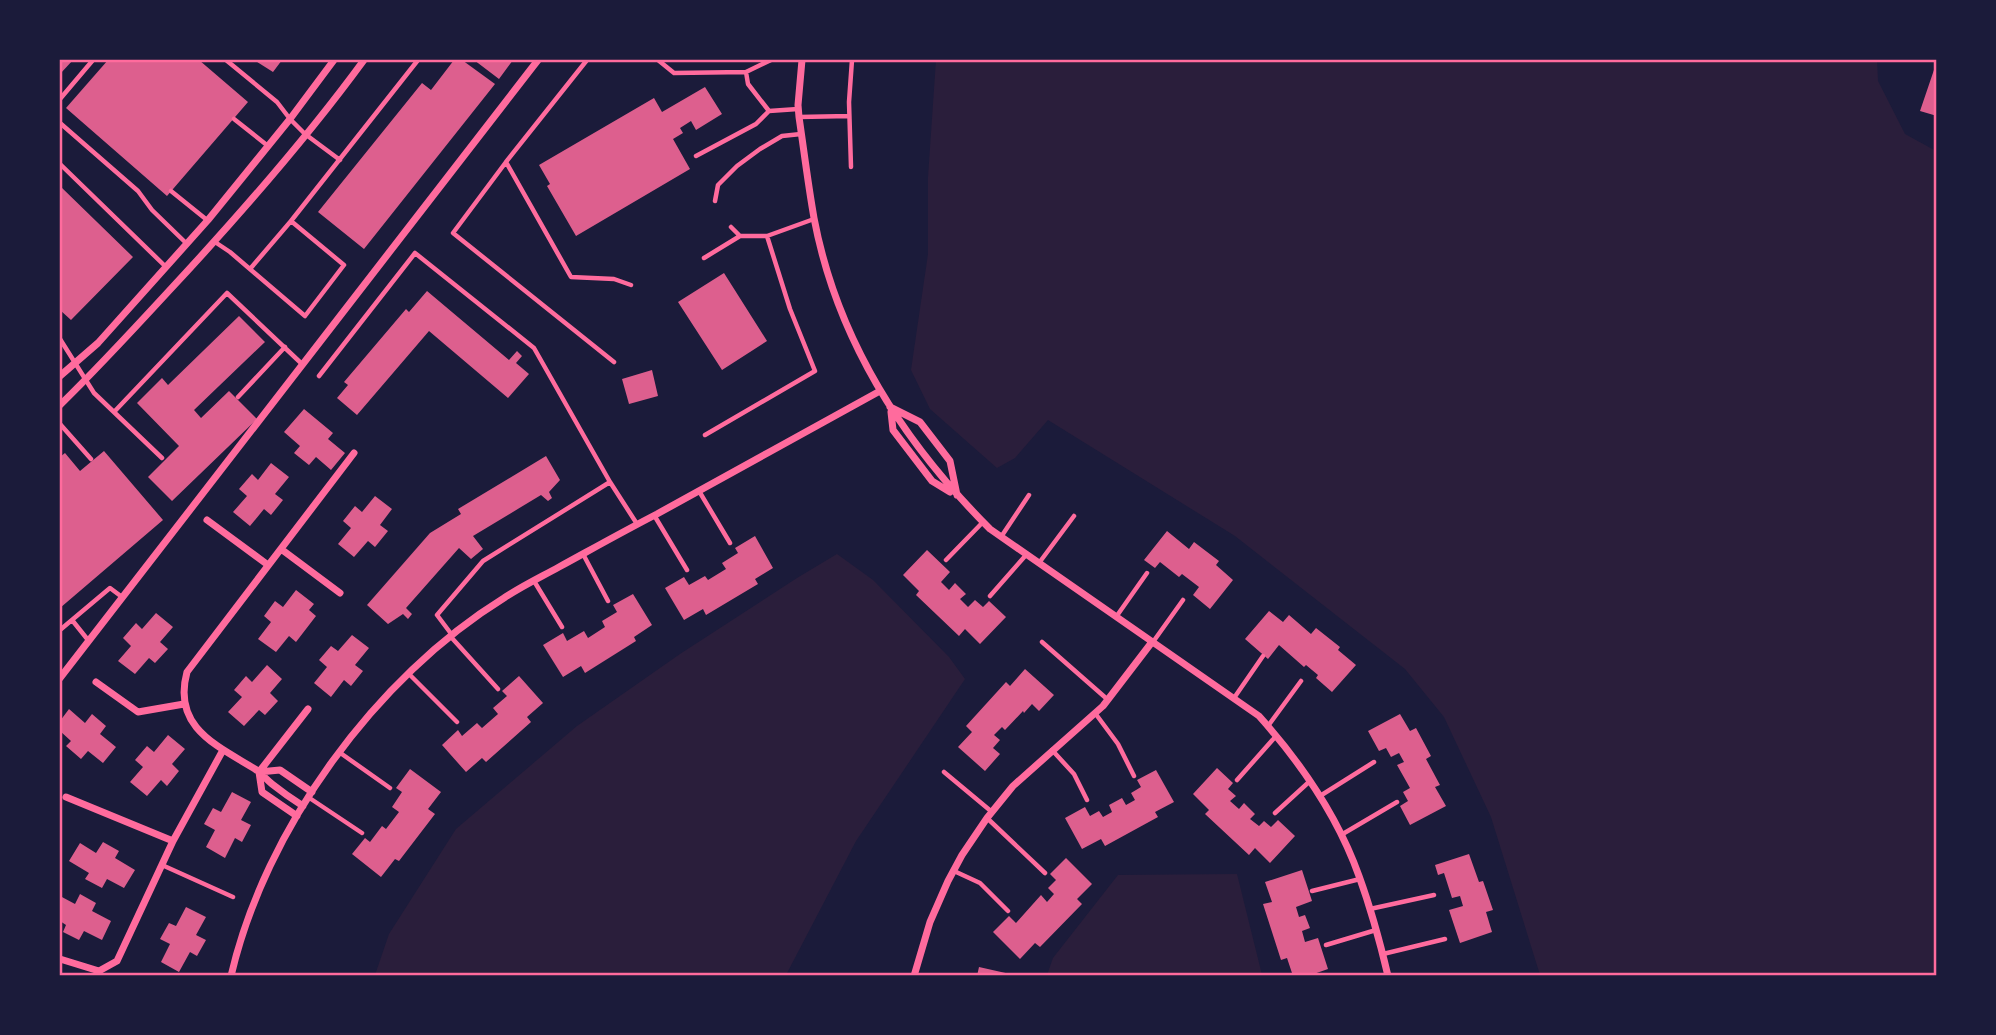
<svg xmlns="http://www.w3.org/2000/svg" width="1996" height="1035" font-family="Poppins,sans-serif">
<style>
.green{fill:#2a1e3b}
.building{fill:#dd5f8e}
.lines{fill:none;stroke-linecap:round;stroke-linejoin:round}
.service{stroke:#ff6b9d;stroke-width:4.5}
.minor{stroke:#ff6b9d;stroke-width:7}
.neatline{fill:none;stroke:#ff6b9d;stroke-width:2.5}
</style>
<rect width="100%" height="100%" fill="#1b1b3a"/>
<path class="green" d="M936,60H1877L1878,81L1905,134L1936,151V975H1540L1491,817L1444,717L1405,669L1235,536L1048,420L1015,458L997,468L930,409L911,370L928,254V177Z
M837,554L873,580L949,657L965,679L856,841L786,975H375L389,934L456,829L577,726L680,654L797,578Z
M1237,874L1262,975H1047L1053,958L1118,875Z"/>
<path class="building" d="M60,60H73L60,74Z
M108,60H199L248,102L167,196L66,108Z
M254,60H282L273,72Z
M454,60H462L495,84L364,249L318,212L422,83L431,90Z
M474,60H513L499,79Z
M1937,61V116L1920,111Z
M705,87L722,114L696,130L691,121L680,128L683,133L673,139L690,169L576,236L547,186L550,184L539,165L654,98L662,112Z
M60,186L133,257L71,320L60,310Z
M724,273L767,341L722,370L678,302Z
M427,291L509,360L517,351L522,356L516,363L529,374L508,398L429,331L357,415L337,398L348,385L344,382L406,309L409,312Z
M239,316L265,342L194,410L201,418L229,391L257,419L172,501L148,477L179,446L137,403L162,378L168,385Z
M652,370L658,396L629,404L622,379Z
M304,409L333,433L328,439L345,453L331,470L316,457L309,465L294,453L300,446L284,432Z
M104,451L163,520L60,608V457L65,453L80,471Z
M546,456L560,480L549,492L552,498L548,501L541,495L473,536L483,549L471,559L459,548L406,608L412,614L408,619L403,614L388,624L367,605L430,533L461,514L458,509Z
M271,463L289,477L275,494L283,500L271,515L264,509L250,526L233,512L247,496L239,489L252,474L258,480Z
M375,496L392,509L380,525L388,531L375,547L368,541L354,557L338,544L351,528L343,521L355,506L362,512Z
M1167,531L1189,549L1194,542L1219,561L1216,565L1233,580L1210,609L1193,595L1199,587L1182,574L1179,577L1160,562L1155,568L1144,560Z
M755,536L773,568L755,579L758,584L706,615L703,609L684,620L665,588L684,577L689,585L705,576L708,580L726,569L722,563L738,553L735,548Z
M927,550L950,572L941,582L949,590L955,583L966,594L960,599L968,607L975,600L983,607L989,601L1006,617L980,644L965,629L959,636L916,595L919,591L903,575Z
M296,590L314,604L309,610L316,616L296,642L289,636L276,652L258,639L271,622L264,616L275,601L283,607Z
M633,594L652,625L634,637L636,641L585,673L581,666L563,677L543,645L563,633L567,641L584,631L588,638L605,627L602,621L617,612L613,605Z
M1269,611L1283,622L1289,615L1311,634L1316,628L1340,647L1338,650L1356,665L1332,692L1316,678L1318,675L1306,665L1304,667L1279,645L1268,659L1245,639Z
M156,613L173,627L160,642L168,649L155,663L149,658L135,674L118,661L131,646L123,638L136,623L142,629Z
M352,635L369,648L355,665L363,671L351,686L344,680L331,697L314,683L327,667L319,660L331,646L338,651Z
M267,665L282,679L270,693L278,701L265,715L259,710L244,726L228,712L242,697L234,690L246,676L252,682Z
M1025,669L1054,695L1039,711L1032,704L1024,713L1023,711L1005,730L1002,727L994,735L1000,740L993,748L1000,754L985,771L958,747L972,732L966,726L1006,682L1010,686Z
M519,676L543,703L527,717L531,722L486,762L482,758L466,772L442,745L458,730L462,736L477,723L482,728L498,714L493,708L507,696L502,691Z
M69,709L85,723L92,714L106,726L100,734L116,747L103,763L88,751L81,759L66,746L71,741L60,731V721Z
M1400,714L1410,731L1416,728L1431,756L1426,759L1440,785L1435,787L1446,806L1410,825L1400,806L1408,801L1403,792L1410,788L1397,765L1404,762L1399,753L1391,757L1386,748L1379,751L1368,731Z
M168,735L185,749L172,764L179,771L167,786L161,780L147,796L130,782L143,767L135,760L147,746L154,752Z
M1217,768L1233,783L1228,789L1236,796L1230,801L1239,809L1244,803L1255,814L1250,819L1259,826L1264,821L1271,827L1278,820L1295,836L1270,863L1255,848L1249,855L1205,814L1209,810L1193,794Z
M410,769L441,792L428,809L435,814L399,861L395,859L381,877L352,854L365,838L370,842L382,826L386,829L399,812L392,807L402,792L396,788Z
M1156,770L1174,802L1155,812L1158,817L1105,846L1101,839L1082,849L1065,818L1085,807L1090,816L1099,811L1103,817L1112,812L1109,805L1122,798L1126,805L1135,800L1131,793L1141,787L1137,780Z
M232,792L251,802L241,820L251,825L242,842L235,838L225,858L206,847L215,830L204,824L213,808L221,812Z
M103,842L119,851L115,858L135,870L124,888L107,879L102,888L85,879L89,873L69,861L80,843L96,853Z
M1469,854L1479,882L1483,881L1493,910L1486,912L1492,932L1460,943L1449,910L1463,906L1460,896L1452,898L1444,873L1438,875L1435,865Z
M1066,858L1092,884L1077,899L1082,904L1040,947L1035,943L1020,959L993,932L1009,916L1016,923L1041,895L1047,902L1054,894L1048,888L1056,880L1050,874Z
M1302,870L1312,901L1296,907L1299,917L1305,915L1310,928L1302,931L1305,942L1318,938L1328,969L1308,976H1293L1287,958L1281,960L1263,904L1272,902L1265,882Z
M80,894L96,903L92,911L111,921L102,940L84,931L79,940L63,932L66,925L60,921V896L75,904Z
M186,907L206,917L196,935L206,940L197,956L190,952L179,972L161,962L170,944L160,939L169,923L176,926Z
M979,967L1010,974V976H977Z"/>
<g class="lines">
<path class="service" d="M226,60L277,102L290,119L305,134L340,160
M587,60L506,162L571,277L614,279L631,285
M658,60L674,73L746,72
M771,60L746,72L748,84L769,111L798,109
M60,99L93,60
M799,117L849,116
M234,119L268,146
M60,123L138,191L152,210L186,243
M696,156L756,124L769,111
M506,162L453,233L614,362
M60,164L166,267
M851,167L849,102L852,60
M171,191L207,220
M715,201L718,185L737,166L760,149L782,136L801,134
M291,221L418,60
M731,227L740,236H767
M215,242L230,252L305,316L344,265L291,221L250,269
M704,258L740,236
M60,339L94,393L162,458
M319,376L415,253L534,348L610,482
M238,397L285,347
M114,412L227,293L302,364
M60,424L91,459
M705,435L815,371L790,309L767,236L814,219
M699,491L730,543
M654,515L687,570
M1001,537L1029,495
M583,554L608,601
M946,560L983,522
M1039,563L1074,516
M534,581L562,627
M990,596L1026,555
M1116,617L1147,573
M72,620L88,640
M60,630L110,588L122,597
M452,635L437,615L483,561L610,482L637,524
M451,637L498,689
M1042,642L1107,699
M1153,642L1183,600
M409,674L457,722
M1234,698L1263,656
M1095,713L1118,744L1134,776
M1268,726L1301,681
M1052,750L1074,774L1087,800
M339,752L390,788
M944,772L992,812
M1237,780L1276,736
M1320,796L1374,762
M308,797L362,833
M1275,813L1310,781
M987,818L1045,873
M1341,835L1397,802
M162,865L233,897
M954,871L980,883L1008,911
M1312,891L1360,879
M1370,909L1434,895
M1326,945L1376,930
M1383,954L1445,939"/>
<path class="minor" d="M802,60L798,105L799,117C804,151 808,184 814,218C837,340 903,442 990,529L1259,716C1301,763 1338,817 1359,876C1371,909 1380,942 1388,976
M60,376L98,343L208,220L290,119L334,60
M60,405C97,369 132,331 167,293C236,219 304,142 364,60
M890,407L920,422L950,461L957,495
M891,412L893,430L932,481L950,492
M207,520L268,565
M281,549L340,593
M60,678L538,60
M96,682L138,712L184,704
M259,772L308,709
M259,772L262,792L297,816
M259,772L280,770L312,792
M66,797L173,841
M303,806C292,799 282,792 272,784C266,779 261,773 255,769C216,745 172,727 187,672L354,453
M60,959L99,971
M99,971L117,961L173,841L223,750
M231,976C265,829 376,677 504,598C522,586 541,577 559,567C592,549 624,531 657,514C731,473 806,432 880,391
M914,976L930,922L948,881L962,855L987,818L1013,786L1103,706L1152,642"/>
</g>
<rect width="1996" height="1035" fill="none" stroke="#1b1b3a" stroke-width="122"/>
<rect x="61" y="61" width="1874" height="913" class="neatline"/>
</svg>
